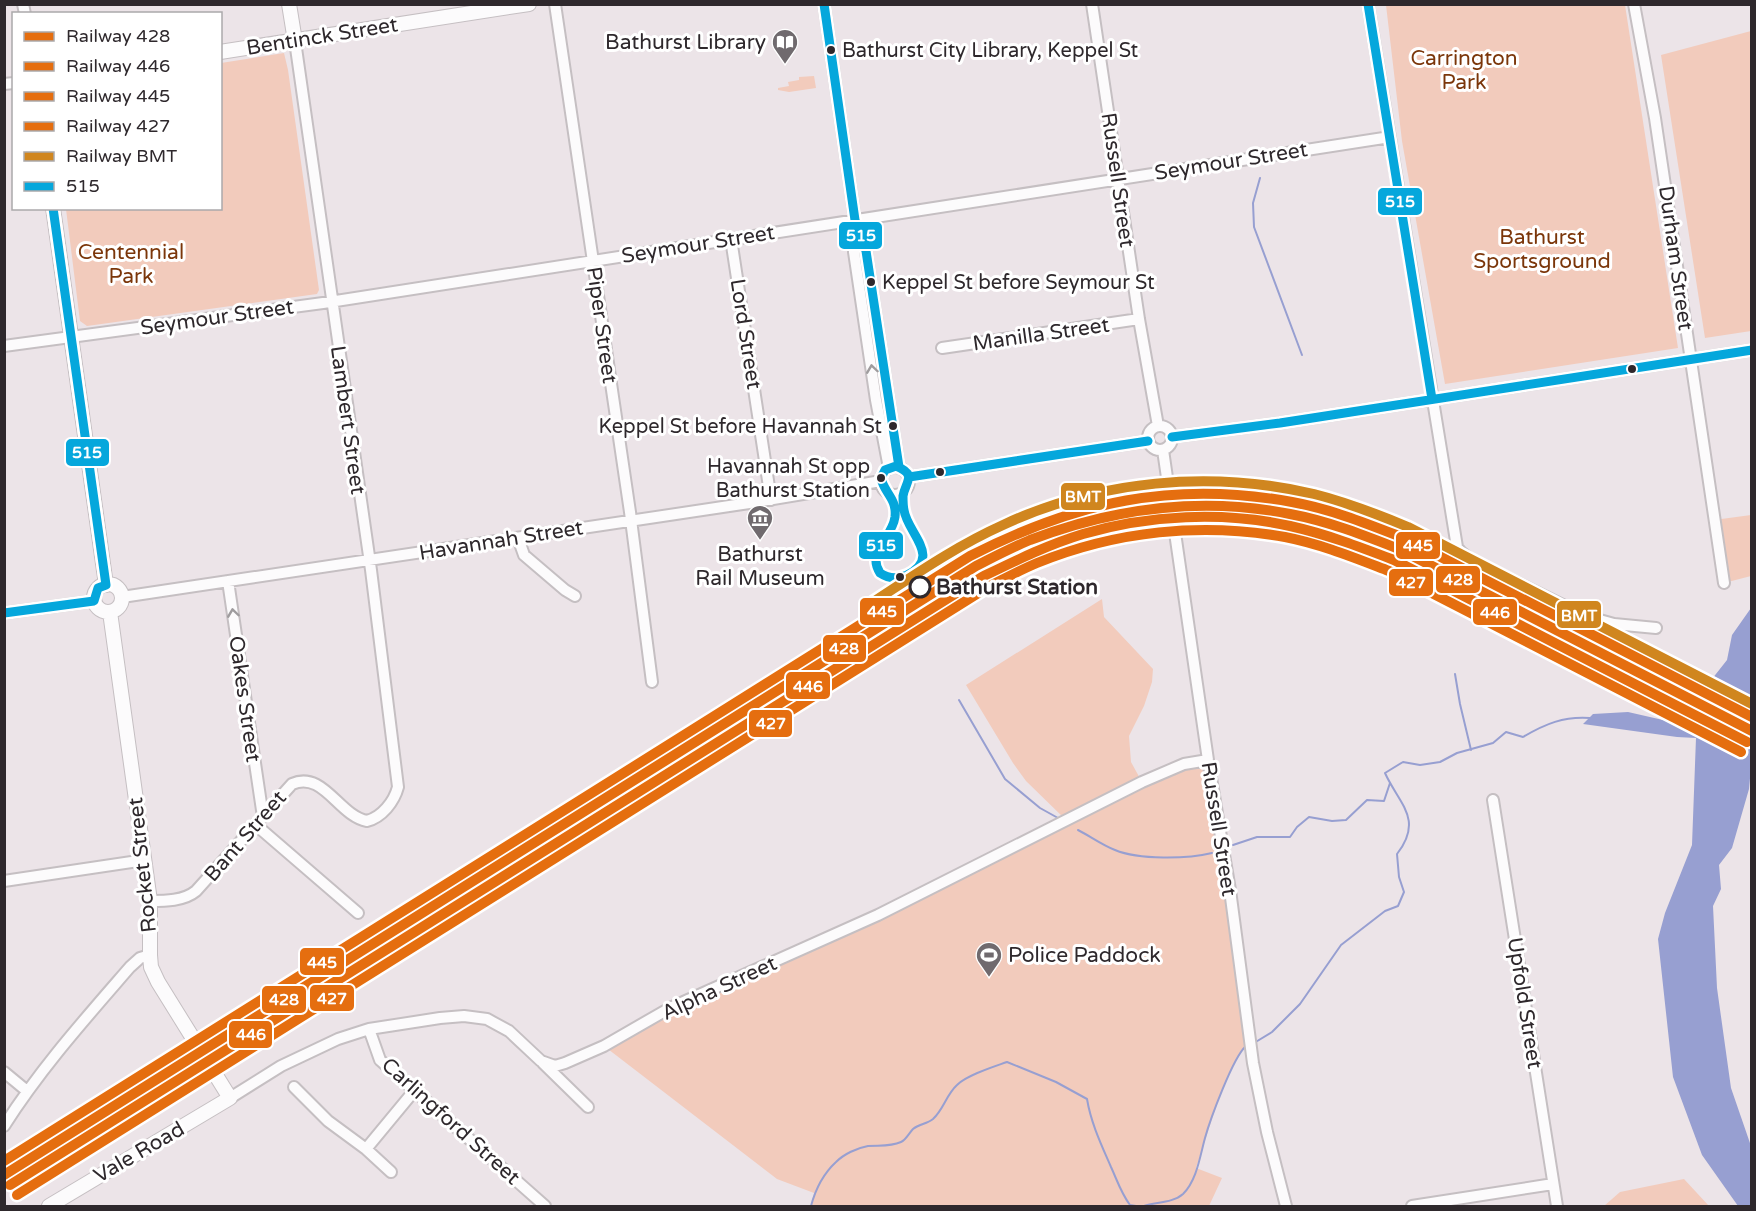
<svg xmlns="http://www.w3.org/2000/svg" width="1756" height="1211" font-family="'Varela Round',sans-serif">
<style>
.green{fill:#f2cbbc}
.water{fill:#979fd1}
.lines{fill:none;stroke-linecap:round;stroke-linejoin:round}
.stream{stroke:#979fd1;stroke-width:2}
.minor-casing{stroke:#c5bfc2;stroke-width:14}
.major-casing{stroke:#c5bfc2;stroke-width:16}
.minor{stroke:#fcfbfc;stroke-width:10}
.major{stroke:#fcfbfc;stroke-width:14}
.bus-1-casing{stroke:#fff;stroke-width:14}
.bus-1{stroke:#05a7dc;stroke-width:9}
.rail-1-casing{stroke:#fff;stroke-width:15}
.rail-2-casing{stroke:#fff;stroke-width:15}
.rail-3-casing{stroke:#fff;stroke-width:15}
.rail-4-casing{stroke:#fff;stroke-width:15}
.rail-5-casing{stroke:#fff;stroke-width:15}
.rail-1{stroke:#e56e0f;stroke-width:10}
.rail-2{stroke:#e56e0f;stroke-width:10}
.rail-3{stroke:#e56e0f;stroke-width:10}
.rail-4{stroke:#e56e0f;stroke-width:10}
.rail-5{stroke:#d0861f;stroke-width:10}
.oneway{stroke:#9f9c9e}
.bus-dot{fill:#2e282c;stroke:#fff;stroke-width:2}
.stop-dot{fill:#fff;stroke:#2e282c;stroke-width:3}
.labels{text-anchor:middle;stroke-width:6;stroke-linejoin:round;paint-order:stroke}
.bus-label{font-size:20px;fill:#2e282c;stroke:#fff;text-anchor:start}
.street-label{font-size:21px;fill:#2e282c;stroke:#fff}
.poi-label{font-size:21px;fill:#2e282c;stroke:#fff;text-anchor:end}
.park-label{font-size:21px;fill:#7b360a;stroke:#fff}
.stop-label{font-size:21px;font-weight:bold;fill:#2e282c;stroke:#fff;text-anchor:start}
.line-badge{stroke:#fff;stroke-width:2}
.badge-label{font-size:16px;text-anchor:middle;font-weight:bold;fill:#fff}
</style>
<rect width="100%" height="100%" fill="#ece4e8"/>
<path class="green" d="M1386,5H1625L1678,348L1445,384L1402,141Z
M1751,31V331L1705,338L1661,55Z
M284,53L288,70L319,290L317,294L87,326L80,321L66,209L220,208L221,63Z
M814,76L816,88L789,92L778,90V88L789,86L788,82L799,80V77Z
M1751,515V576L1724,583L1714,520Z
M1102,599L1104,617L1153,669L1152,682L1144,706L1129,736L1131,762L1142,782L1208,760L1249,1044C1226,1062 1207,1139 1196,1168L1222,1178L1209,1206H811L814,1193L777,1179L604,1046L670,1008L1066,820L1026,781L1013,763L966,685Z
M1684,1179L1709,1206H1604L1620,1192Z"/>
<path class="water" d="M1751,608V768L1749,789L1732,848L1719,865L1721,889L1713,906L1717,988L1731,1088L1751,1146V1206H1738L1702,1155L1673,1077L1658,939L1665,913L1692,845L1696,738L1677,737L1583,724L1593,714L1628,712L1663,720H1684L1716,704L1712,679L1727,660L1732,635Z"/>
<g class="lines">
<path class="stream" d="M1260,178L1253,203L1254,227L1302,355
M1455,674L1460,704L1471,750
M959,700L1005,779L1040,808L1058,818
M1078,830C1090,836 1102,845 1115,850C1139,860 1187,859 1212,853
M1233,845L1257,837H1290L1297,827L1309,817L1332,821L1346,820L1367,800L1384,801L1390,783
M1254,1043L1272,1032L1300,1004L1341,945L1385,911L1398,906L1404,892L1399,877L1397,854C1424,819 1399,804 1385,773L1403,762L1420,765L1440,762L1457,753L1493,743L1506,732L1523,737C1545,724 1564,716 1590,718
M811,1206C815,1191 823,1174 836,1162C844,1154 857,1148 868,1146C879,1145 890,1147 901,1142C906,1140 909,1133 913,1129C919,1124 927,1124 933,1119C944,1109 946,1095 957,1085C967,1075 993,1067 1007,1062L1056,1082L1087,1099C1091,1123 1101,1144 1111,1167C1117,1180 1121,1193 1130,1205L1136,1206
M1144,1206C1156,1202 1173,1203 1183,1194C1197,1180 1200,1156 1205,1138C1210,1120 1233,1057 1246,1046"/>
<g class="minor-casing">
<path id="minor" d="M23,4L25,14
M555,4L630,512L652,682
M824,4L855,220L866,251L899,467
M1092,4L1139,319L1158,426
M1368,4L1457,547L1461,552L1471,560L1579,613L1596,619L1614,624L1656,628
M1634,4L1655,118L1724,583
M4,84L14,83
M855,229L854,252L876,400L889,468
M731,239L771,500
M4,346L323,303L1390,137
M942,348L1139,319
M1148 438a12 12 0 1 1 24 0a12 12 0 1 1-24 0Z
M1172,437L1280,423L1752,350
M1163,450L1208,760L1230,890L1253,1063L1267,1132L1286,1206
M881 481a14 14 0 1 1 28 0a14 14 0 1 1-28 0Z
M909,477L1148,441
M518,538L524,555L565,590L575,596
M228,581L263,817
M122,597L756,502L881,481
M4,613L94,601
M1493,800L1557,1206
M256,825L358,913
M4,881L145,860
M150,901C165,901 184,901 196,891L292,784C323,770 339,816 367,821C382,817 394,802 398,787L371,570L295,41
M369,1029L380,1060L545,1206
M543,1063L588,1107
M4,1072L27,1091
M294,1087L328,1121L366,1149L391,1172
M230,1098L281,1066L338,1039L369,1029L440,1018L464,1016L487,1019L509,1031L541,1061L555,1066L565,1063L604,1046L670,1008L878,915L1142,782L1184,764L1208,760
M4,1126C41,1068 85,1019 130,967L140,958L150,955
M366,1149L414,1091
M1412,1206L1553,1184"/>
</g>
<g class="major-casing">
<path id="major" d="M289,4L295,41
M220,52L529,4
M53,208L106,585
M94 598a14 14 0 1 1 28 0a14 14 0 1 1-28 0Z
M49,1206L230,1098L158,982L151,967L150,955V901L110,612"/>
</g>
<use href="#minor" class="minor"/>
<use href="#major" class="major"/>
<g class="bus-1-casing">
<path id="bus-1" d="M824,4L855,220L866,251L899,467
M1368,4L1432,399
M1172,437L1280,423L1752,350
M896,466C918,475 905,482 903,496C903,500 903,506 904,510C907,533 943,557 907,575C898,579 889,579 880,573C866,551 892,539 895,517C897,498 884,493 881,478L885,470Z
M909,477L1148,441
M4,613L94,601L98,588L106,585L53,208"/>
</g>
<use href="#bus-1" class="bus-1"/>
<g class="rail-1-casing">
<path id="rail-1" d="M4,1175L976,566C994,557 1011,548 1030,540C1114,508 1201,496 1290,514C1328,521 1363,535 1399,549L1752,731"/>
</g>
<g class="rail-2-casing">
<path id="rail-2" d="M10,1185L982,577C1015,561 1047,545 1083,534C1148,515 1223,511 1290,526C1326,534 1360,547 1394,560L1747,742"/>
</g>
<g class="rail-3-casing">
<path id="rail-3" d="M4,1161L970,556C1076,502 1173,480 1292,502C1331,509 1368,524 1404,538L1752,717"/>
</g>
<g class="rail-4-casing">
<path id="rail-4" d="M17,1195L988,587C1004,579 1020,570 1037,563C1116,531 1201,522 1285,537C1321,544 1355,558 1389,571L1741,752"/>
</g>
<g class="rail-5-casing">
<path id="rail-5" d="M870,604C913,576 956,546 1003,525C1099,480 1210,470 1314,494C1346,502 1377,514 1408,527L1752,704"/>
</g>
<use href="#rail-1" class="rail-1"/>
<use href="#rail-2" class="rail-2"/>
<use href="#rail-3" class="rail-3"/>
<use href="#rail-4" class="rail-4"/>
<use href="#rail-5" class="rail-5"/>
</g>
<defs><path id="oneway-chevron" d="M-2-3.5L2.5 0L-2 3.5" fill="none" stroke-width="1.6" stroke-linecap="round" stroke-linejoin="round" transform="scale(1.5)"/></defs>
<g class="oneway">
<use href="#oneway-chevron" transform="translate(872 369) rotate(-98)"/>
<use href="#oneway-chevron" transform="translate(233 613) rotate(-98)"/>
</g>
<defs>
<g id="library-pin" transform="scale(1.35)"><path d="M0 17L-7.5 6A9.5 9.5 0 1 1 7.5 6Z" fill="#706a6e" stroke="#fff"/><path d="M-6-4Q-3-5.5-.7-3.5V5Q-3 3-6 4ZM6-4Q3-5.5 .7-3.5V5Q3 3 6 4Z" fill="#fff"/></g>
<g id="museum-pin" transform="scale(1.35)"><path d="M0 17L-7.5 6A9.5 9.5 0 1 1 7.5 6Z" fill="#706a6e" stroke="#fff"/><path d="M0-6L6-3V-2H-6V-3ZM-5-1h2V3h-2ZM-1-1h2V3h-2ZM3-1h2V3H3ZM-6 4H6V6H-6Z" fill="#fff"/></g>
<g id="stadium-pin" transform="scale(1.35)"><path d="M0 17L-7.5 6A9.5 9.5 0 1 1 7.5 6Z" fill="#706a6e" stroke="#fff"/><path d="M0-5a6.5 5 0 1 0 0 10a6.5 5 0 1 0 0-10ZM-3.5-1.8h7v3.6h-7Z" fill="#fff"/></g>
</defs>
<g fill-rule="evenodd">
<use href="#library-pin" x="785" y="42"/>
<use href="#museum-pin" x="760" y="518"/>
<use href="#stadium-pin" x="989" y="955"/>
</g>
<g class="bus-dot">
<circle cx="831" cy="50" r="5"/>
<circle cx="871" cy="282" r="5"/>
<circle cx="1632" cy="369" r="5"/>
<circle cx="893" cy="426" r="5"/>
<circle cx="940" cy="472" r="5"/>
<circle cx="881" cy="478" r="5"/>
<circle cx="900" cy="577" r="5"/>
</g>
<circle class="stop-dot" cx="920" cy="587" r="10"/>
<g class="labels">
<g class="bus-label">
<text x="842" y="57">Bathurst City Library, Keppel St</text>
<text x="882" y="289">Keppel St before Seymour St</text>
<text x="882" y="433" text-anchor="end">Keppel St before Havannah St</text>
<text x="870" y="473" text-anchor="end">Havannah St opp<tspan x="870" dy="24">Bathurst Station</tspan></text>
</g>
<g class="street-label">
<text transform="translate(322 36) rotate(-9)" y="7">Bentinck Street</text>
<text transform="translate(1231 161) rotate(-9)" y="7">Seymour Street</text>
<text transform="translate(1118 180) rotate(82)" y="7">Russell Street</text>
<text transform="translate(698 244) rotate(-9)" y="7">Seymour Street</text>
<text transform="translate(1676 258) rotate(82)" y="7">Durham Street</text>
<text transform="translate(217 317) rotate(-8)" y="7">Seymour Street</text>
<text transform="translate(602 325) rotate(82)" y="7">Piper Street</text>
<text transform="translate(746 334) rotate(81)" y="7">Lord Street</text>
<text transform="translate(1041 334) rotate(-8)" y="7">Manilla Street</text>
<text transform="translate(348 420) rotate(82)" y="7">Lambert Street</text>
<text transform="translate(501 540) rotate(-9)" y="7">Havannah Street</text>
<text transform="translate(245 699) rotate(82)" y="7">Oakes Street</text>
<text transform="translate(1219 829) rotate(81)" y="7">Russell Street</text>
<text transform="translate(245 836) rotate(-49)" y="7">Bant Street</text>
<text transform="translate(142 865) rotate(-96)" y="7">Rocket Street</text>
<text transform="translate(719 988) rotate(-25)" y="7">Alpha Street</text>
<text transform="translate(1525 1003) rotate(81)" y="7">Upfold Street</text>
<text transform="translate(451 1121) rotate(42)" y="7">Carlingford Street</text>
<text transform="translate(139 1152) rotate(-30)" y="7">Vale Road</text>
</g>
<g class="poi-label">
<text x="766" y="49">Bathurst Library</text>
<text x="760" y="561" text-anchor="middle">Bathurst<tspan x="760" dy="24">Rail Museum</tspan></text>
<text x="1008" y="962" text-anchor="start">Police Paddock</text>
</g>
<g class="park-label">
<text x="1464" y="65">Carrington<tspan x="1464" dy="24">Park</tspan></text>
<text x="1542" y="244">Bathurst<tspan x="1542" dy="24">Sportsground</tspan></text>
<text x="131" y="259">Centennial<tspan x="131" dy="24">Park</tspan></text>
</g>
<g class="stop-label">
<text x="936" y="594">Bathurst Station</text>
</g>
</g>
<g class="line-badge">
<rect x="1377" y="187" width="46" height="29" rx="6" fill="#05a7dc"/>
<rect x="838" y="221" width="45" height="29" rx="6" fill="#05a7dc"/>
<rect x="65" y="438" width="45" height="29" rx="6" fill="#05a7dc"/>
<rect x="1060" y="482" width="46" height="29" rx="6" fill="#d0861f"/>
<rect x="1395" y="531" width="46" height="29" rx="6" fill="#e56e0f"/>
<rect x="858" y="531" width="46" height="29" rx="6" fill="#05a7dc"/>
<rect x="1435" y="565" width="46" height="29" rx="6" fill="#e56e0f"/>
<rect x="1388" y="568" width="46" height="29" rx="6" fill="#e56e0f"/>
<rect x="859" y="597" width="46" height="29" rx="6" fill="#e56e0f"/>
<rect x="1472" y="598" width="46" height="28" rx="6" fill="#e56e0f"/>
<rect x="1556" y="600" width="46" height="29" rx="6" fill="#d0861f"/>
<rect x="822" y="634" width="45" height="29" rx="6" fill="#e56e0f"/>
<rect x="785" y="671" width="46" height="29" rx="6" fill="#e56e0f"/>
<rect x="748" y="709" width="45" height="29" rx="6" fill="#e56e0f"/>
<rect x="299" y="947" width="46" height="29" rx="6" fill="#e56e0f"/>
<rect x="309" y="984" width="46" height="28" rx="6" fill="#e56e0f"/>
<rect x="261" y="985" width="46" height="29" rx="6" fill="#e56e0f"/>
<rect x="228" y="1020" width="45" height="29" rx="6" fill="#e56e0f"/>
</g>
<g class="badge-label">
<text x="1400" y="207">515</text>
<text x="861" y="241">515</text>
<text x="87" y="458">515</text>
<text x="1083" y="502">BMT</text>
<text x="1418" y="551">445</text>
<text x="881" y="551">515</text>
<text x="1458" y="585">428</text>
<text x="1411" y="588">427</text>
<text x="882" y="617">445</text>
<text x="1495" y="618">446</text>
<text x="1579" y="621">BMT</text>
<text x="844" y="654">428</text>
<text x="808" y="692">446</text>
<text x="771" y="729">427</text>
<text x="322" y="968">445</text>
<text x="332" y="1004">427</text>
<text x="284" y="1005">428</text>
<text x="251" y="1040">446</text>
</g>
<rect width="1756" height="1211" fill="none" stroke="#2e282c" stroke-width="12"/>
<rect x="12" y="12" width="210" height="198" fill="#ffffff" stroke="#aba9ab" stroke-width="1.5"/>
<rect x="24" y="32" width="30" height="9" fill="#e56e0f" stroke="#aba9ab" stroke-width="1.5"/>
<text x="66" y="42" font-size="18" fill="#2e282c">Railway 428</text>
<rect x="24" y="62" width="30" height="9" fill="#e56e0f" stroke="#aba9ab" stroke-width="1.5"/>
<text x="66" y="72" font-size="18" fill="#2e282c">Railway 446</text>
<rect x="24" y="92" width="30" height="9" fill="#e56e0f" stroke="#aba9ab" stroke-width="1.5"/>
<text x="66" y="102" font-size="18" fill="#2e282c">Railway 445</text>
<rect x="24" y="122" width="30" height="9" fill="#e56e0f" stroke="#aba9ab" stroke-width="1.5"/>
<text x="66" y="132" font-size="18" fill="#2e282c">Railway 427</text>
<rect x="24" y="152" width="30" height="9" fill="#d0861f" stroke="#aba9ab" stroke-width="1.5"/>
<text x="66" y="162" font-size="18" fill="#2e282c">Railway BMT</text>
<rect x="24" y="182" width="30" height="9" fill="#05a7dc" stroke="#aba9ab" stroke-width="1.5"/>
<text x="66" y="192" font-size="18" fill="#2e282c">515</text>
</svg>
